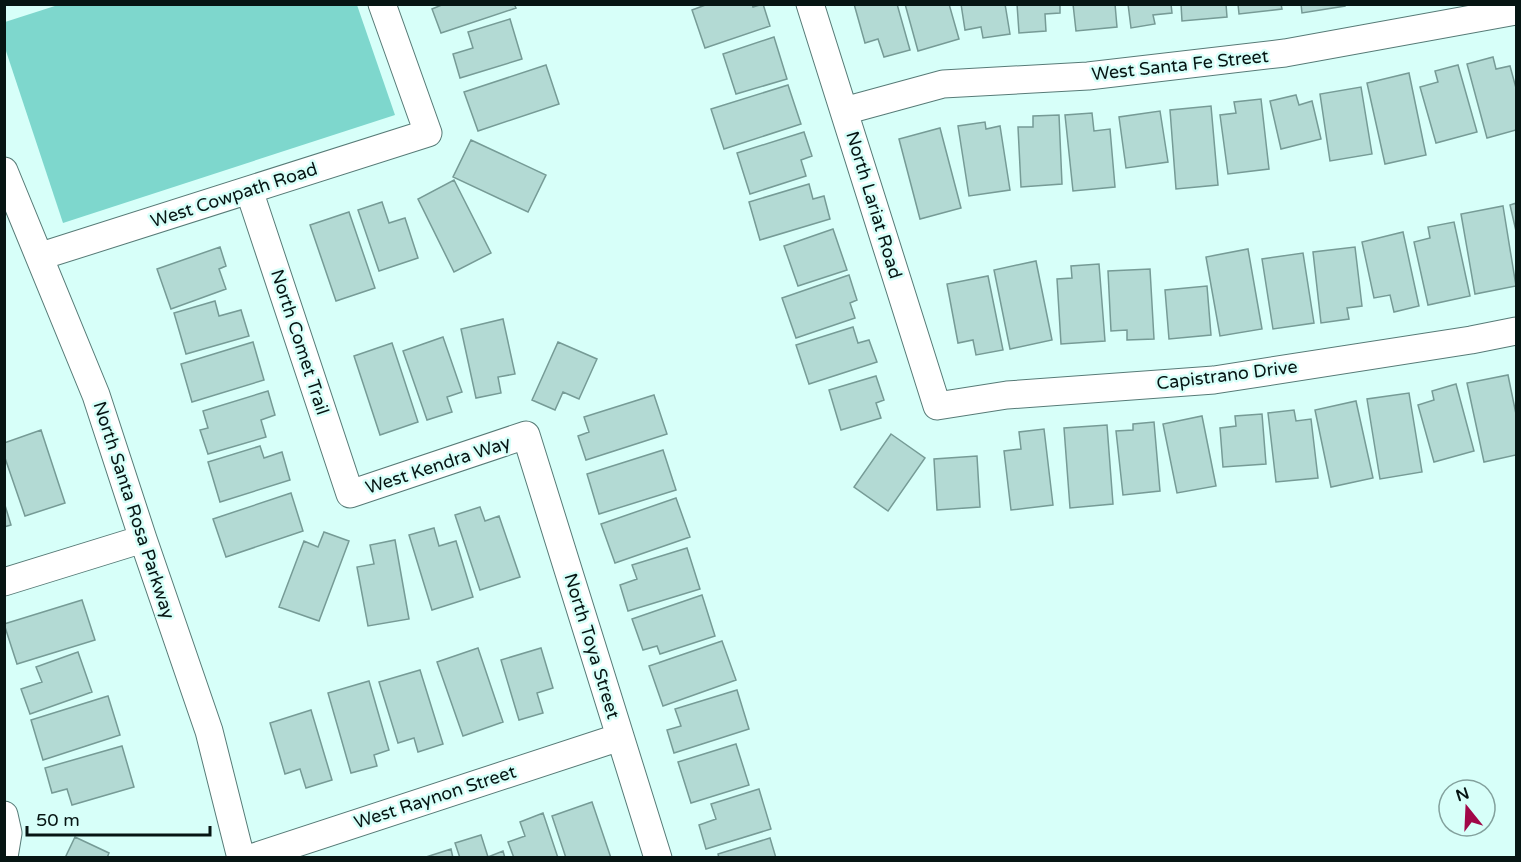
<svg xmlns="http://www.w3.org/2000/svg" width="1521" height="862" font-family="'Varela Round',sans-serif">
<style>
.green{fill:#7ed7cd}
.building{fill:#b3dad4;stroke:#769b96;stroke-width:1.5}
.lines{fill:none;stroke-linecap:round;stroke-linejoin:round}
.minor-casing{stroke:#577b77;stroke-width:29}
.minor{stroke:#fff;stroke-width:27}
.labels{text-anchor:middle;stroke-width:5;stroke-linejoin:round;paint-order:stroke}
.street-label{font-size:18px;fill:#061513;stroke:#d7fff9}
</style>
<rect width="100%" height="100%" fill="#d7fff9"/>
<path class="green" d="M58,5H357L395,115L63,223L4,45L5,22Z"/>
<path class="building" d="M444,4H514L516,8L441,33L432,9Z
M708,4H752L753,7L763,4L770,26L705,48L692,10Z
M854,4H897L910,50L884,57L878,39L865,43Z
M905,4H949L959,39L918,51Z
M961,4H1005L1010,34L983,38L981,27L965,30Z
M1017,4H1060V13L1045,14L1046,31L1019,33Z
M1073,4H1115L1117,27L1076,31Z
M1128,4H1171L1172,13L1153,15L1155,24L1131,28Z
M1181,4H1226L1227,17L1182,21Z
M1238,4H1281L1282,9L1239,14Z
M1301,4H1345V6L1302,13Z
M510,19L522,59L460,78L453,54L473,48L468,32Z
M774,37L787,79L736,94L723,54Z
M1493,57L1496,69L1510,66L1516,88V130L1487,138L1467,64Z
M546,65L559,104L478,131L464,92Z
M1458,65L1477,132L1436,143L1420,87L1438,82L1435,71Z
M1409,73L1426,155L1385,164L1367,83Z
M788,85L801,124L724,149L711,109Z
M1361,87L1372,154L1330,161L1320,94Z
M1296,95L1299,105L1312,101L1321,139L1281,149L1270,101Z
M1261,99L1269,169L1228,174L1220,115L1236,113L1234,102Z
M1211,106L1218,185L1176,189L1170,110Z
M1160,111L1168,162L1126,168L1119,117Z
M1092,113L1094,131L1110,129L1115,187L1073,191L1065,115Z
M1059,115L1062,184L1021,187L1018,127H1033V116Z
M985,122L986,129L1000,126L1010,190L969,196L958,126Z
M940,128L961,208L920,219L899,139Z
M804,132L812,156L801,160L806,176L750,194L737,153Z
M471,140L546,175L528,212L453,177Z
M454,180L491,253L454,272L418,199Z
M809,184L813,199L824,196L830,219L760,240L749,202Z
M382,202L389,223L405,218L418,258L379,271L358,210Z
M1516,203V231L1510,205Z
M1503,206L1516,286L1475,294L1461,214Z
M349,212L375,288L336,301L310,225Z
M1454,222L1470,296L1428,305L1414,242L1430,238L1428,227Z
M833,229L847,270L798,286L784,246Z
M1403,232L1419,306L1394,312L1390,295L1374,298L1362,242Z
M220,247L226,266L219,269L226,289L171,309L157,269Z
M1355,247L1362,306L1347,308L1349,319L1321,323L1313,252Z
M1248,249L1262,329L1220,336L1206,257Z
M1303,253L1314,323L1273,329L1262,259Z
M1036,261L1052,340L1010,349L994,270Z
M1099,264L1105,341L1061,344L1057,279L1072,278L1071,266Z
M1150,269L1154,339L1127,340V330L1111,331L1108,271Z
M849,275L857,300L850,303L855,318L796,338L782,298Z
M988,276L1003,350L976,355L973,340L958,343L947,284Z
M1207,286L1211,335L1169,339L1165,290Z
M215,301L219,316L241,310L249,336L186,354L174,313Z
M503,319L515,374L498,377L501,393L476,398L461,329Z
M853,327L858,343L869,340L877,362L809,384L796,345Z
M443,337L462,392L447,397L452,412L427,420L403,351Z
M253,342L264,380L192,402L181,364Z
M558,342L597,359L579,399L563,392L555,410L532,400Z
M392,343L418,422L380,435L354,356Z
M1508,375L1516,414V455L1484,462L1467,383Z
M876,376L884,400L876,403L881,418L841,430L829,390Z
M1456,384L1474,451L1434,462L1418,405L1434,400L1432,391Z
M268,391L275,415L261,420L266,437L208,454L200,430L208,428L203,411Z
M1409,393L1422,472L1380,479L1367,399Z
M654,395L667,434L586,460L578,436L589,432L584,417Z
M1356,401L1373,478L1331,487L1315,410Z
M1294,410L1296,421L1311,419L1318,478L1276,482L1268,413Z
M1262,414L1266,464L1223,467L1220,428L1236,426L1235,416Z
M1202,416L1216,486L1177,493L1163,424Z
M1154,422L1160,491L1123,495L1116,431L1133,430V424Z
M1107,425L1113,504L1070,508L1064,428Z
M1044,429L1053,505L1011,510L1004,451L1021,449L1019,432Z
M41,430L65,503L25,516L4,455V443Z
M891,434L925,458L888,511L854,487Z
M260,446L264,458L282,452L290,480L220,502L208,462Z
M663,450L676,490L599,514L587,474Z
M977,456L980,507L937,510L934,459Z
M291,493L303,531L226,557L213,519Z
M676,498L690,537L615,563L601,524Z
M4,502L11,525L4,527Z
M480,507L485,521L499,516L520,577L480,590L455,515Z
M434,528L439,546L456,541L473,597L432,610L409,535Z
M324,532L349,541L319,621L279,607L304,541L318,547Z
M395,540L409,619L368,626L357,567L374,564L370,545Z
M687,548L700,589L628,611L620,585L637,579L632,565Z
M702,595L715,636L660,654L657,646L643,650L632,619Z
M82,600L95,640L17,664L4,624Z
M722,641L736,680L663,706L649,666Z
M478,648L503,722L463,736L437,662Z
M541,648L553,688L537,693L543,713L519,720L501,660Z
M78,652L92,692L30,714L21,689L42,682L36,667Z
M420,670L443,744L418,752L414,738L398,743L379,682Z
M369,681L389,750L374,755L377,766L351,773L328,693Z
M737,690L749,729L674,753L667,730L681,726L675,709Z
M108,696L120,735L43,760L31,720Z
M311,710L332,780L306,788L300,769L285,774L270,723Z
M736,744L749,785L691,803L678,762Z
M122,746L134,787L72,805L67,789L52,793L45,768Z
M759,789L771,829L706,849L699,825L716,819L711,804Z
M592,802L611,858H566L552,816Z
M543,813L558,858H514L508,842L525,836L520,822Z
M481,835L488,857L503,851L505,858H460L455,843Z
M75,837L109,853L107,858H65Z
M770,838L776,858H719L718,854Z
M451,849L453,858H423Z"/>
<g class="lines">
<g class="minor-casing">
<path id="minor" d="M810,4L937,406L1007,395L1214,380L1471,340L1516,331
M844,111L943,84L1088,76L1285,53L1516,11
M4,171L96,395L143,539L209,731L241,858
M249,190L350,494L526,435L658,858
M41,256L428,133L382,4
M4,582L143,539
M4,815L8,833L4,857
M251,858L620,737"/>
</g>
<use href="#minor" class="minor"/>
</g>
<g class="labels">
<g class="street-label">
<text transform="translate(1180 65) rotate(-6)" y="6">West Santa Fe Street</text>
<text transform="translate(234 195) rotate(-18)" y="6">West Cowpath Road</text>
<text transform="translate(874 205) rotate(73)" y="6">North Lariat Road</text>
<text transform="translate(300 342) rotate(72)" y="6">North Comet Trail</text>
<text transform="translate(1227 375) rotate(-7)" y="6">Capistrano Drive</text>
<text transform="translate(438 465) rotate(-18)" y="6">West Kendra Way</text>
<text transform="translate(134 510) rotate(72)" y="6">North Santa Rosa Parkway</text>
<text transform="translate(592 646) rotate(73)" y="6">North Toya Street</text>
<text transform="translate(435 797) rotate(-18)" y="6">West Raynon Street</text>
</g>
</g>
<rect width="1521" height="862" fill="none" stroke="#061513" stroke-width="12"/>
<g transform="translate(1467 808) rotate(342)"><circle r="28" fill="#d7fff9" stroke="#83a19d" stroke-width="1.5"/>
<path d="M0-4.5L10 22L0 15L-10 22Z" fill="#a10848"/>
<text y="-9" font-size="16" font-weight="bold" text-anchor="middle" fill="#061513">N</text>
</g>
<path d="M27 826v9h183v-9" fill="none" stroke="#061513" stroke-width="3"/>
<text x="36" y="826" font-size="18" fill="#061513" stroke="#d7fff9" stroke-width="4.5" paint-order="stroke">50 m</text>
</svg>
